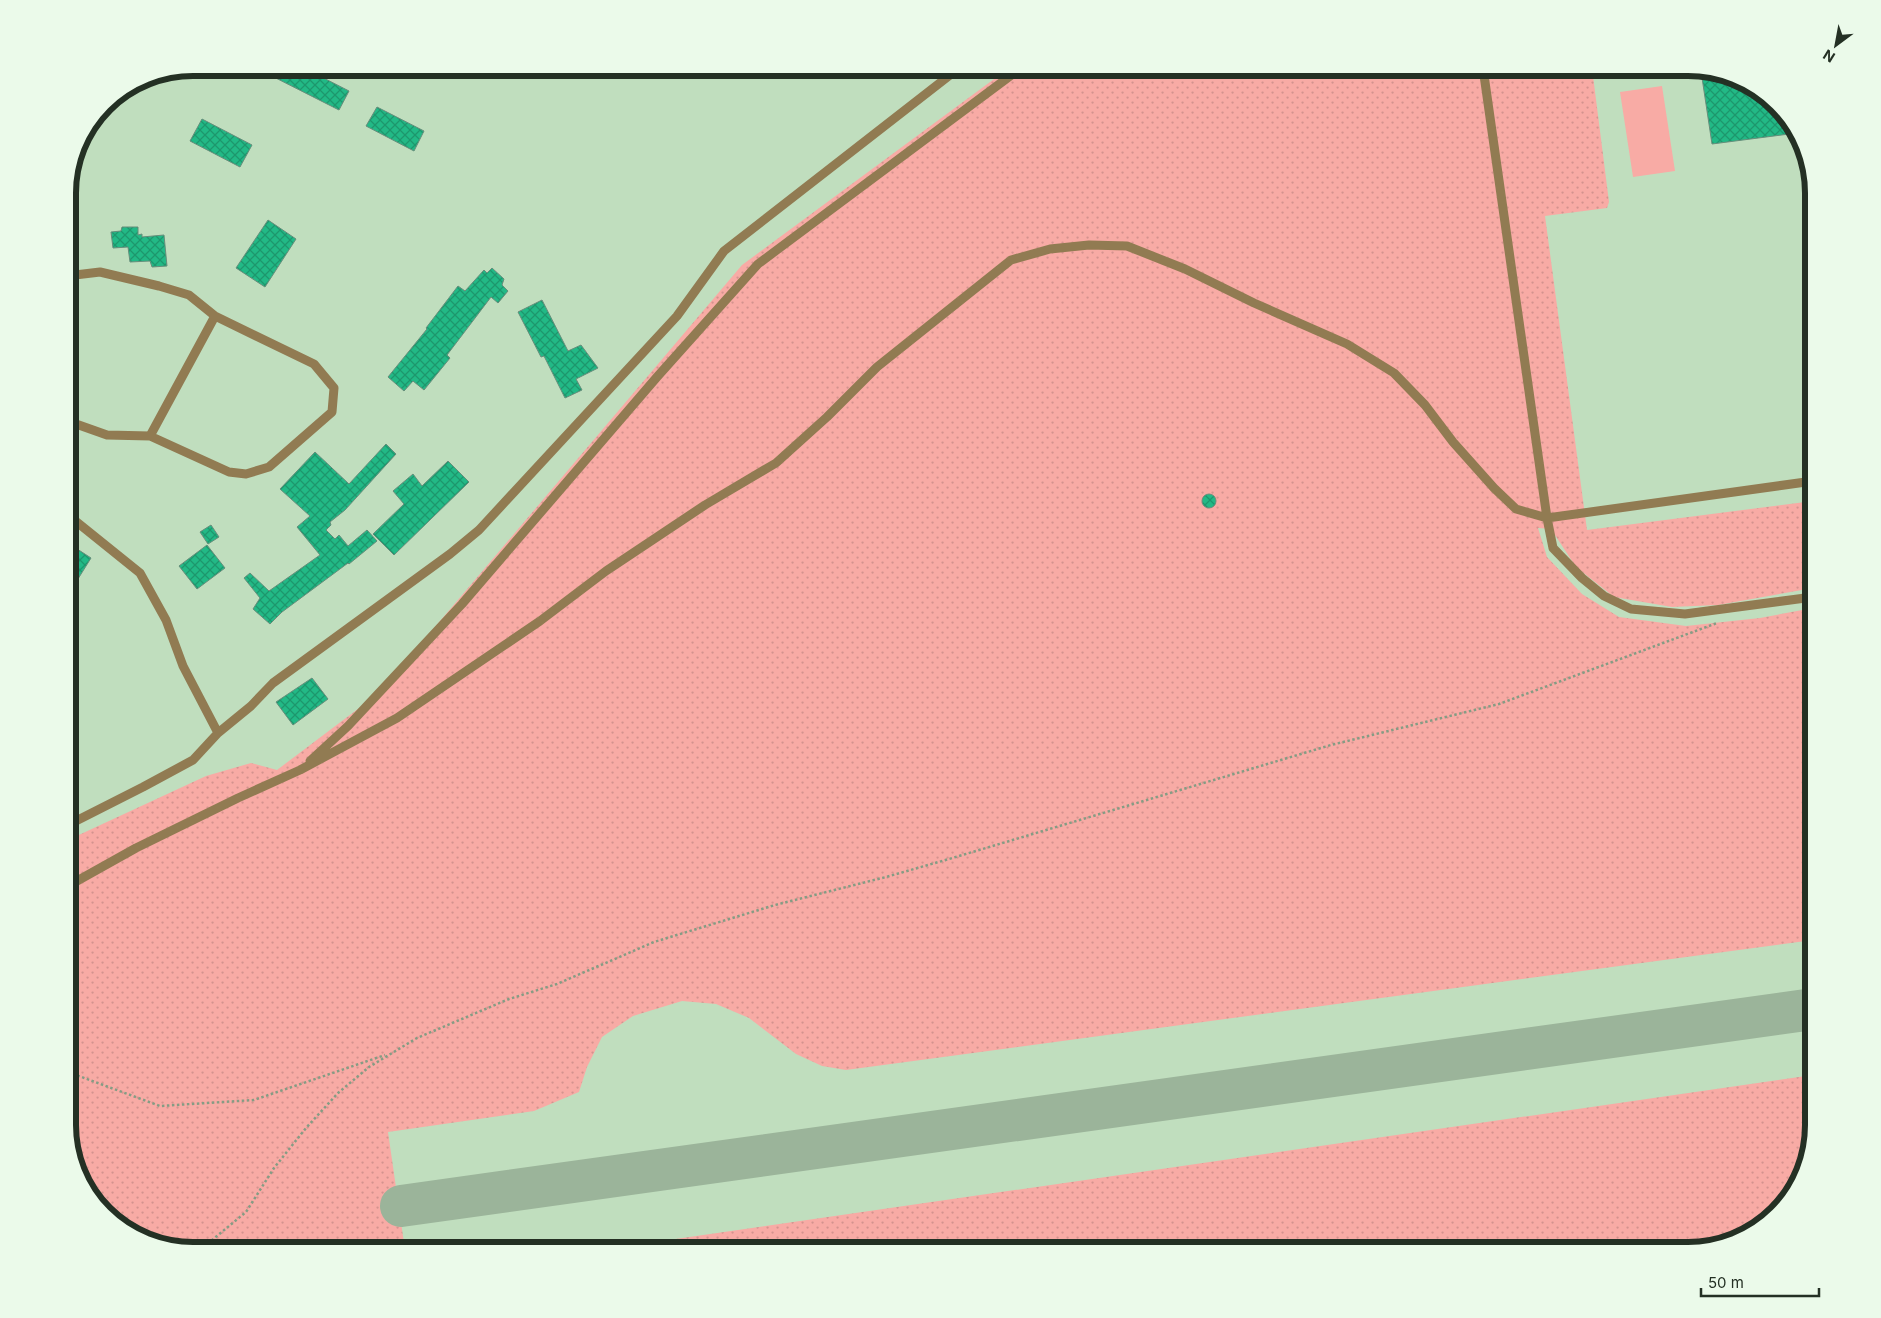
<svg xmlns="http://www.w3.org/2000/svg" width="1881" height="1318" font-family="Inter,sans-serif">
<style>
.grass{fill:url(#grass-dots)}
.garden{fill:#f8aba5}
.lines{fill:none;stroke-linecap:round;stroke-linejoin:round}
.taxiway{stroke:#9bb49a;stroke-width:42}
.building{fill:url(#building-cross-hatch);stroke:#668e7b}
.path{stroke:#859c84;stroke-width:2.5;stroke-dasharray:2.5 2.5;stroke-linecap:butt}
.service{stroke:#917b52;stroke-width:9}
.rim{fill:none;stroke:#243024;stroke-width:6}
</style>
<defs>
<pattern id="grass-dots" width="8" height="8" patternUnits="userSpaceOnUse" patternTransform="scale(1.25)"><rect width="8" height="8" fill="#f8aba5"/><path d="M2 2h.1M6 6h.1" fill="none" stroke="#d4938e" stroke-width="1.8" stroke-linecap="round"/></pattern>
<pattern id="building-cross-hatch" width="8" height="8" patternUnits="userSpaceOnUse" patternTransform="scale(1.25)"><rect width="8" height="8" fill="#22b986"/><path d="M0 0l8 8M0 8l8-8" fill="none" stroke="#1d976d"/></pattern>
</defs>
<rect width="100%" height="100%" fill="#c0debe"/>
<path class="grass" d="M1009,68H1592L1609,202L1607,208L1545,216L1587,530L1813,501V588L1718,605L1672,607L1614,597L1576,567L1551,529L1538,528L1547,557L1582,594L1619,617L1686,626L1760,618L1813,608V940L846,1070L822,1066L796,1054L749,1018L716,1004L682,1001L633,1016L602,1037L587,1067L579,1092L534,1111L388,1132L405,1250H193L123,1229L84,1188L68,1133V840L206,776L251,763L277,770L379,693L742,265Z
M1813,1075V1125L1792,1195L1744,1237L1688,1250H599Z"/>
<path class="garden" d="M1662,86L1675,171L1633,177L1620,92Z"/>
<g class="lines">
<path class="taxiway" d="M401,1206L1813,1009"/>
</g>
<path class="building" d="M256,68H304L349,91L339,110Z
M1701,71L1758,89L1797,133L1712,144Z
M377,107L424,131L414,151L366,126Z
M202,119L252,145L240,167L190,141Z
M268,220L296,239L265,287L236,268Z
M122,227H138V235L142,234V237L164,235L167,266L152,267L150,261L130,262L128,247L113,248L111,232L121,231Z
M492,268L504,279L502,285L508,291L498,303L491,297L447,355L450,358L424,390L413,381L404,391L388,377L427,329L426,328L458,286L465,291L484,270L487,273Z
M542,300L568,351L581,345L598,368L576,379L582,390L565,398L544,356L541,357L518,312Z
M386,444L396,454L345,510L330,522L331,525L326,530L335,539L339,535L348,546L367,530L377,541L349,564L348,563L282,612L270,624L253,609L260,598L244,578L250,573L269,591L320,555L297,527L310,516L280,489L315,452L349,484Z
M448,461L469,482L394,555L373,534L404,504L393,491L413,474L422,486Z
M1202 501a7 7 0 1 1 14 0a7 7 0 1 1-14 0Z
M211,525L219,537L208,544L200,532Z
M68,543L91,558L68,595Z
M207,545L225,568L197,589L179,566Z
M312,678L328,699L293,725L276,702Z"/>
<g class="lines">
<path class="path" d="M68,1072L160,1106L254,1100L385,1055
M200,1250L246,1212L274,1168L306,1128L338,1093L369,1067L417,1038L509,999L557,984L654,942L775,905L886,877L949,859L1331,745L1499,704L1717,623"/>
<path class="service" d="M1483,68L1547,518L1813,481
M68,281L75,275L100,272L159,286L189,295L215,316
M68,429L76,424L107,435L150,436L229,472L246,474L269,467L332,412L334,388L314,364L215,316L150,436
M68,515L140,573L166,620L183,666L218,733L251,706L273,683L450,554L479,530L677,316L724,251L959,68
M310,761L348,726L462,604L657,377L758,264L1021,68
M68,825L143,787L193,760L218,733
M68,886L136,848L238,798L300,770L397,718L540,621L606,571L705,505L776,463L827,417L877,367L1011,260L1050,249L1089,245L1127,246L1185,269L1254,303L1347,344L1394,373L1425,405L1453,442L1494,488L1516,509L1547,518L1553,548L1582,578L1604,596L1631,609L1685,614L1813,597"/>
</g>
<path d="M0 0H1881V1318H0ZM193 76H1688A117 117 0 0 1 1805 193V1125A117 117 0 0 1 1688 1242H193A117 117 0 0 1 76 1125V193A117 117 0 0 1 193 76Z" fill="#ebfaea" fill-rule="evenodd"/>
<path class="rim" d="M193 76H1688A117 117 0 0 1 1805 193V1125A117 117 0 0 1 1688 1242H193A117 117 0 0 1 76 1125V193A117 117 0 0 1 193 76Z"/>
<g transform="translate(1836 45) rotate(212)" stroke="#ebfaea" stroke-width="4" paint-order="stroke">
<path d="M0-4L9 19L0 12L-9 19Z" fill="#243024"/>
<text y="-8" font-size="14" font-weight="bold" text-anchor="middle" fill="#243024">N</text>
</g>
<path d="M1701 1288v8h118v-8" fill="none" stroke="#243024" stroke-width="2.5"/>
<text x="1708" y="1288" font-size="15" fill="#243024" stroke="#ebfaea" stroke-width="4" paint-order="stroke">50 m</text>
</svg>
